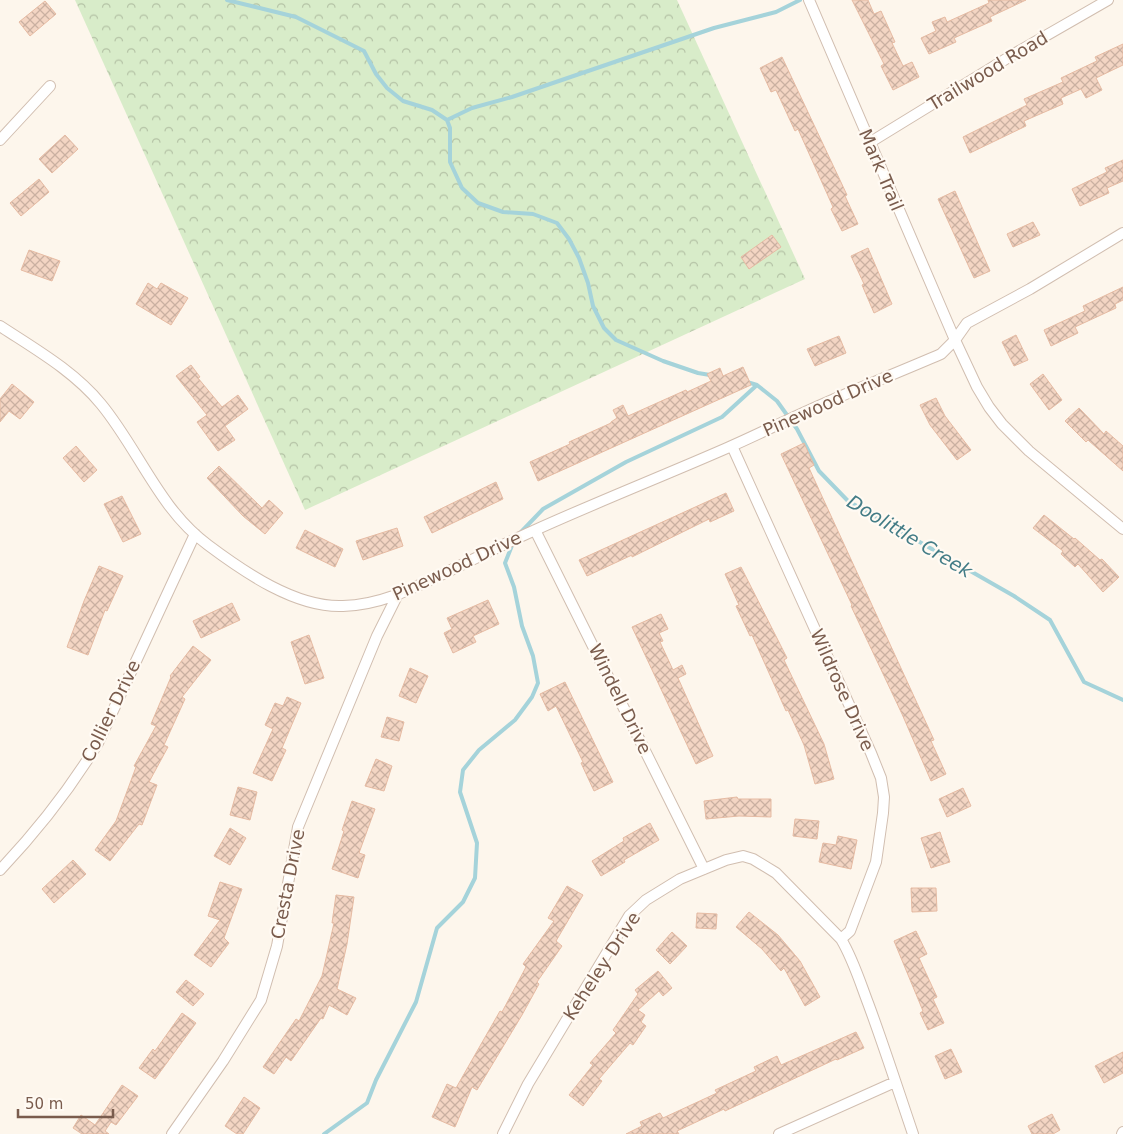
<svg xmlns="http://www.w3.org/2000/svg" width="1123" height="1134" font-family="'DejaVu Sans',sans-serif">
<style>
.forest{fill:url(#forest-crowns)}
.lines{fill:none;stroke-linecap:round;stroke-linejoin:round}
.stream{stroke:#a5d3da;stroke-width:4}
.building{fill:url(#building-cross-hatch);stroke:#e6bba3}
.street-casing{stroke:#d1beb0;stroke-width:12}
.street{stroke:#fff;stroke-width:10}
.labels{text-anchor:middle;stroke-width:4.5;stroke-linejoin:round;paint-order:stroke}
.street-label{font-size:18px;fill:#7a5c4d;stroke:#fffaf3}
.water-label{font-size:19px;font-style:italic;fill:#437c86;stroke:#fffaf3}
</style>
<defs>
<pattern id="forest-crowns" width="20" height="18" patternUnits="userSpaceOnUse" patternTransform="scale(1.25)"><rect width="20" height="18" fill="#d8ecc9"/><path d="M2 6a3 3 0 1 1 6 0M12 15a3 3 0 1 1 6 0" fill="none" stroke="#b4c2a5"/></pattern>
<pattern id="building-cross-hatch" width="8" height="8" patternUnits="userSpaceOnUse" patternTransform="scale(1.25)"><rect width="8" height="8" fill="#f3d5c3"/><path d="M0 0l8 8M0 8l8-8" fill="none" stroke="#cab0a1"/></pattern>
</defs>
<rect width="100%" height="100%" fill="#fdf6ec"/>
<path class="forest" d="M75,0H677L805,279L305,510Z"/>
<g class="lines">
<path class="stream" d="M227,0L296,17L364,51L376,74L387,88L403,101L432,110L447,120L450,128V162L462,188L478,203L503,212L533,214L557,223L569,239L579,258L588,283L593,306L604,328L616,340L663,361L698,373L710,375
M447,120L472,108L512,97L714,28L776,12L800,0
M747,382L757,385L777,401L797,429L819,471L848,501L1014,596L1050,620L1084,682L1123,700
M521,532L543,509L626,462L722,417L757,385
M324,1134L367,1103L376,1080L416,1002L437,928L463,902L475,878L477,843L460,792L463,770L479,750L515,720L532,697L538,683L533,656L522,626L514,587L505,563L513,543"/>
</g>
<path class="building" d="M852,0H868L874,14L881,11L895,42L892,43L903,66L912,62L919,77L893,90L881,66L884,64Z
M988,0H1026L990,17L992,21L954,38L956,42L929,54L921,38L936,31L932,22L945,17L947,22L989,3Z
M45,1L56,14L30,36L19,22Z
M1123,44V65L1096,78L1102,90L1086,98L1081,89L1061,98L1063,104L1024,121L1026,126L970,153L963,137L1027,105L1024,99L1063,82L1061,78L1097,61L1095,57Z
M782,57L847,195L845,196L858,224L842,231L831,209L833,207L798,129L795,131L776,90L771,92L760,68Z
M65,135L78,149L52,173L39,159Z
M1123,160V181L1107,188L1109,193L1080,206L1072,189L1107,172L1105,168Z
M39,179L49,192L21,216L10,203Z
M955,191L990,271L974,278L938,199Z
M1033,222L1040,235L1013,247L1007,234Z
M772,235L781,247L749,269L741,257Z
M868,248L892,304L874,313L862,285L864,284L851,256Z
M29,250L60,261L52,281L21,270Z
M148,283L157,289L161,283L188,298L171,325L136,304Z
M1123,287V300L1115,304L1116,308L1075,327L1078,333L1051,346L1044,330L1085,311L1083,306Z
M1016,335L1028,360L1014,366L1002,342Z
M839,336L846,353L815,366L807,349Z
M191,365L200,377L198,378L222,407L238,395L248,409L225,426L235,440L218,451L197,422L207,415L176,376Z
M743,367L751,385L538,481L530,462L570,444L569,442L611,423V422L617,418L613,410L623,405L628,416L686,390L687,392L711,381L707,374L720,368L723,376Z
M1043,374L1062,400L1049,410L1030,384Z
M12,384L34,402L20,419L9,411L0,422V399Z
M936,398L945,416L971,450L957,460L930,425L920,405Z
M1079,408L1104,434L1106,431L1123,446V471L1088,440L1086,442L1065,421Z
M804,443L814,465L809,468L934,740L931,741L946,774L931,781L902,714L851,606L852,605L781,454Z
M76,446L97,470L84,482L63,458Z
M219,466L262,508L269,500L283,513L265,534L243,516L207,478Z
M496,482L503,499L432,533L424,517Z
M726,493L734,511L710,522L709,519L632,557V555L587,576L579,560Z
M122,496L141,534L123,542L104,504Z
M1044,515L1074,539L1075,538L1100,560L1102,559L1119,577L1103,592L1078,564L1075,567L1061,554L1063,551L1033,528Z
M397,528L403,546L363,560L356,541Z
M305,530L343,549L335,567L296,548Z
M99,566L123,576L107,611L105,610L88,655L67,647L84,601Z
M741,567L787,658L784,660L824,744L834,779L815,784L804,745L788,710L786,711L752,635L750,636L736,606L739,605L725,574Z
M488,600L499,624L473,636L476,642L453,653L444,633L452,629L447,618Z
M232,603L240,620L201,638L193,621Z
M661,614L668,629L659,633L663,641L660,642L673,670L682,665L686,674L678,678L713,756L696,764L632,627Z
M309,635L324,678L305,684L291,642Z
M193,646L211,660L182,697L185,699L164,745L168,747L149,782L157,785L142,825L139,824L110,861L95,850L116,821L136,767L134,766L156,726L151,724L171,677L170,676Z
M410,668L428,676L416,703L399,696Z
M565,682L613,782L594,791L581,763L583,762L556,706L548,711L540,694Z
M287,697L301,703L282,748L286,750L272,781L253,773L273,729L265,725L275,703L283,706Z
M387,717L404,722L399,741L381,737Z
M376,759L392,766L384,791L365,786Z
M238,787L257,792L250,820L230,815Z
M963,788L971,806L947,817L939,799Z
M737,797L738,799H771V817L739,816L706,819L704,801Z
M352,801L375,809L359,853L365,855L358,878L332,869L344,831L342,830Z
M795,819L819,821L817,839L793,836Z
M650,823L659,840L624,860L625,862L601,876L592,861L624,841L623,838Z
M230,828L246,838L230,865L214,856Z
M940,832L950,862L931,868L921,838Z
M838,836L857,840L851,869L819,862L823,843L836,845Z
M73,860L86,874L54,903L42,889Z
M220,882L242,889L224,938L229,943L211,967L194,955L220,920L208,916Z
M567,886L583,895L556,941L562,946L537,982L539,984L522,1015L477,1090L472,1087L455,1127L432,1117L447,1084L456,1088L500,1011L502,1012L526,967L523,964L554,921L548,918Z
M911,888H936L937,911L912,912Z
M336,895L354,897L347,944L337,989L356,998L347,1015L329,1005L323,1019L321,1018L291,1061L286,1057L274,1074L263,1067L296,1019L299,1021L322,976L334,923H332Z
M749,912L778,935L800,961L820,997L805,1006L784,968L781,971L762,949L736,927Z
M697,913L717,914L716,929L696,928Z
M916,931L927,954L919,958L937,997L933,999L944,1023L928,1030L920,1013L923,1011L894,941Z
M672,932L687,946L670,964L656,950Z
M658,971L672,988L663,996L659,991L638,1010L645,1015L641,1022L646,1026L633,1045L630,1043L599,1079L602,1081L583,1106L569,1095L593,1065L590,1063L616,1033L613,1030L638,994L635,990Z
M186,980L204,994L193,1006L176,992Z
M182,1013L196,1023L155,1079L139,1068L153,1049L155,1051Z
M856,1032L864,1048L837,1060L836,1059L725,1111L724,1109L677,1131L679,1134H626L642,1126L640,1122L660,1113L663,1118L717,1093L715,1090L756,1071L754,1067L777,1056L781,1065Z
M951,1049L962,1072L945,1079L935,1056Z
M1123,1052V1073L1104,1083L1095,1066Z
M122,1085L138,1096L116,1125L111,1122L105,1131L109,1134H82L73,1128L81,1115L95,1125Z
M244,1097L260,1108L243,1134H237L225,1126Z
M1052,1114L1060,1130L1053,1134H1032L1028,1126Z"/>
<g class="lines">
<g class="street-casing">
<path id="street" d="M0,140L50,86
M869,143L1014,54L1108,0
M1123,233L1030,289L967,323L955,340L977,387L989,407L1002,424L1029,451L1123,529
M0,326C35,349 74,371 101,404C139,450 159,509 208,545C244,572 296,608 343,606C381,605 414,588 447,572C476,558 504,544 533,531C597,502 663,476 727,448C748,439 768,429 788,420C838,396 890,376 941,354L955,340L809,0
M732,446L871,753L881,778L884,797L883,813L876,862L850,931L841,939
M535,530L704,869
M0,870C37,831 70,789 98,743L195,534
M172,1134L223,1061L261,1000L277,946L298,827L377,636L397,596
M503,1134L528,1084L629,916L646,900L680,879L726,860L743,856L753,859L776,873L841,939C853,959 860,982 868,1003C884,1046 898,1090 913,1134
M779,1134L895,1082
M1122,1134L1123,1132"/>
</g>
<use href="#street" class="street"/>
</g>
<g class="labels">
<g class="street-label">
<text transform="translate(988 71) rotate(-31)" y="6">Trailwood Road</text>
<text transform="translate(881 170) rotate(67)" y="6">Mark Trail</text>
<text transform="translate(828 403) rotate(-24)" y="6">Pinewood Drive</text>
<text transform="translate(457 566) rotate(-25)" y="6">Pinewood Drive</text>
<text transform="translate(842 690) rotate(66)" y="6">Wildrose Drive</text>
<text transform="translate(620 699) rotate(64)" y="6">Windell Drive</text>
<text transform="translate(111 711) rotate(-64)" y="6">Collier Drive</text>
<text transform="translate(288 884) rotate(-79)" y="6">Cresta Drive</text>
<text transform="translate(602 966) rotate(-57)" y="6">Keheley Drive</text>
</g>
<g class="water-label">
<text transform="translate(910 536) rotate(31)" y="7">Doolittle Creek</text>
</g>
</g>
<path d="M18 1109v8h95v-8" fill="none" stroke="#7a5c4d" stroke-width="2.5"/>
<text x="25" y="1109" font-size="15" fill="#7a5c4d" stroke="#fffaf3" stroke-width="4" paint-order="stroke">50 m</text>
</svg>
